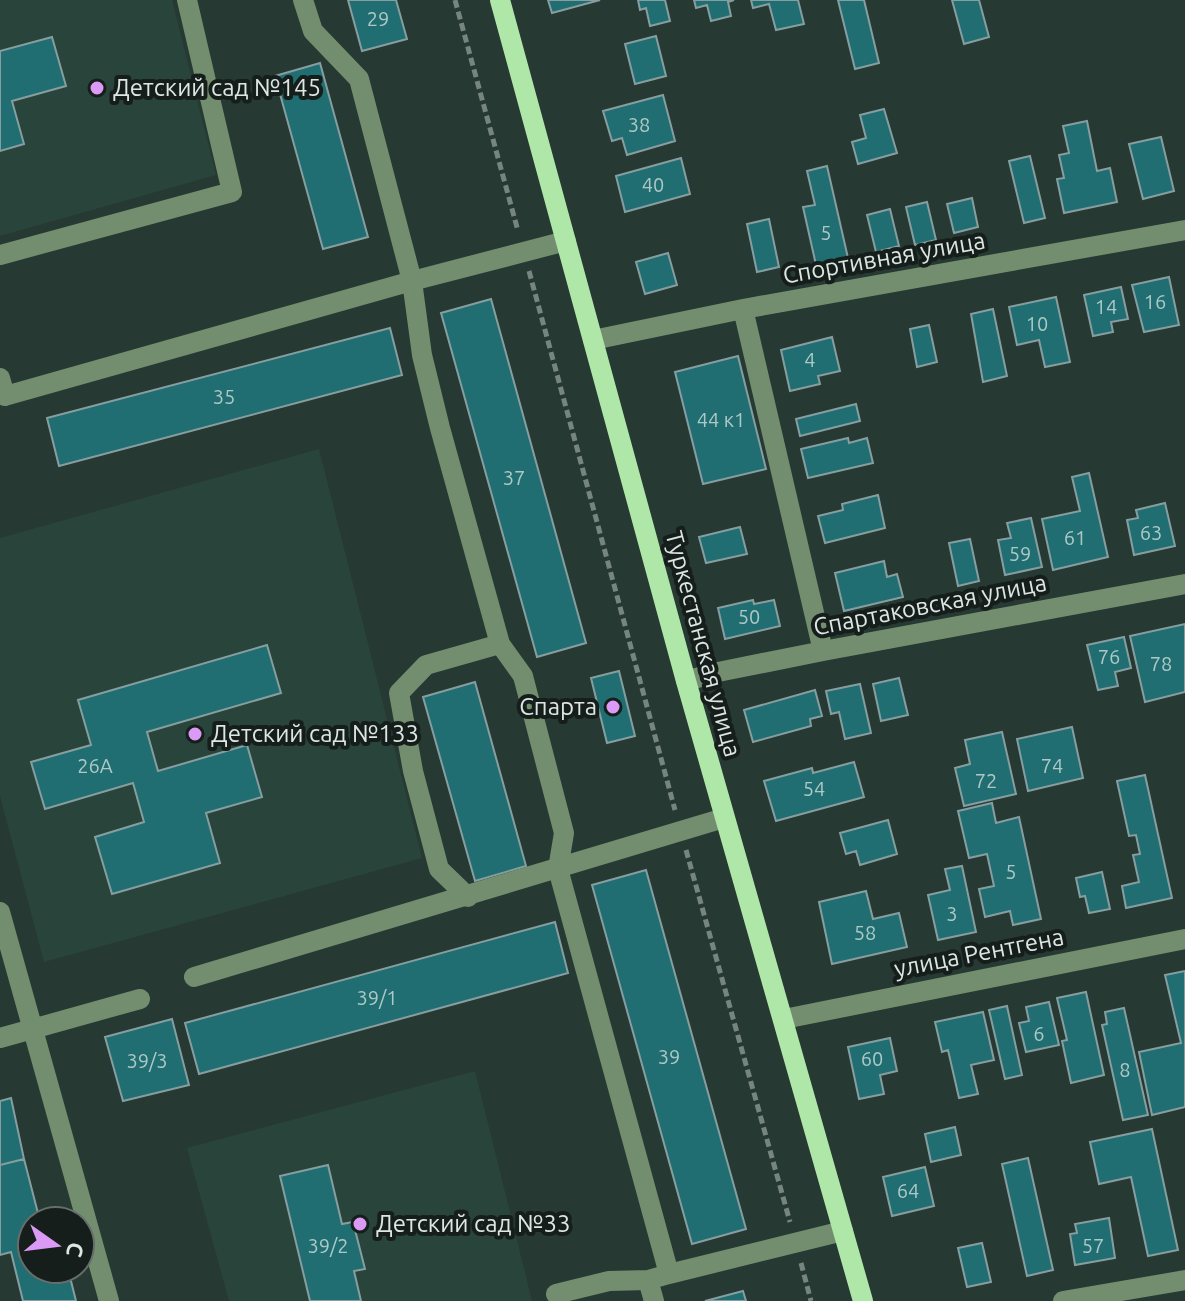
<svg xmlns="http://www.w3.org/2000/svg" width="1185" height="1301" font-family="Ubuntu,sans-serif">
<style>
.built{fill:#29443b}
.building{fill:#216e72;stroke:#869e9f;stroke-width:2}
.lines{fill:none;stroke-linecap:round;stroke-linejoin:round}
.path{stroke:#768580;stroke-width:5;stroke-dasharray:8 4;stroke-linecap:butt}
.minor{stroke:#738e6f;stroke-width:20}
.major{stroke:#afe7a8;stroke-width:20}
.poi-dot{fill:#da9af6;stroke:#161e1b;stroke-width:3}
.labels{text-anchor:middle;stroke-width:8;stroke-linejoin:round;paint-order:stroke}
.number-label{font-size:20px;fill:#adc9c7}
.poi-label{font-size:24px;fill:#dce7e3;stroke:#161e1b;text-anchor:start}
.street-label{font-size:24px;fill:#dce7e3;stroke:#161e1b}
</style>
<rect width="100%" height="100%" fill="#263933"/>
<path class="built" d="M0,0H172L216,175L0,236Z
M319,449L422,858L44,962L0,796V538Z
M475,1071L532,1301H229L187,1148Z"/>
<path class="building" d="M348,0H396L407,39L362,51Z
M548,0H600L552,13Z
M638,0H665L670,21L650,26L646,8L640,10Z
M694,0H734L728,2L731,16L711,21L707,5L696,8Z
M751,0H798L804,24L776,30L769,4L753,8Z
M838,0H864L879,63L855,69Z
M952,0H979L989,37L964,44Z
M656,36L666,76L635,84L625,44Z
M52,37L66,86L12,101L24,144L0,151V51Z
M320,63L368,237L323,249L275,76Z
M663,95L675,141L627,155L622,138L612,141L603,111Z
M884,109L897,153L858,164L852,142L866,138L860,115Z
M1087,121L1097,171L1110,168L1117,202L1064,213L1057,179L1064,178L1059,155L1069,153L1063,126Z
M1161,137L1174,191L1143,199L1129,144Z
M1030,156L1045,218L1024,223L1009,161Z
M681,158L690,194L625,212L616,176Z
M827,166L848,258L816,265L803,207L815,205L807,171Z
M972,198L978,227L954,233L947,204Z
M927,202L936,240L915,245L906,207Z
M890,209L899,246L876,252L867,215Z
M769,219L779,267L757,272L747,224Z
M668,253L677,285L645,294L636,262Z
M1169,277L1179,325L1144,332L1132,285Z
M1121,287L1128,319L1111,322L1113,332L1093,336L1084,295Z
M1056,297L1070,362L1045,367L1039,340L1017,345L1009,307Z
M491,299L586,643L537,657L441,313Z
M993,309L1007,376L983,382L971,314Z
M929,325L937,362L917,367L910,329Z
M390,328L402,375L59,466L47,418Z
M832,337L840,371L818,376L820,384L790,391L781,350Z
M738,356L766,469L703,484L675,372Z
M856,404L860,421L800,436L796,419Z
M848,438L849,443L867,438L873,463L808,478L801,449Z
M1089,473L1108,557L1053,570L1042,519L1080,511L1072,477Z
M878,495L885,528L825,543L818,516L843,510L842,504Z
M1165,503L1175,546L1134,555L1127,520L1138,518L1136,510Z
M1031,518L1042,567L1005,575L998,540L1011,538L1007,523Z
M740,527L747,554L706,563L699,537Z
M970,539L979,581L958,586L949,543Z
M884,561L887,577L897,574L903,597L844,611L835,573Z
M753,600L754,604L774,600L780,626L725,639L718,608Z
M1185,624V692L1145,702L1130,636Z
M1124,637L1131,668L1115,672L1118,686L1098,690L1087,645Z
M267,645L281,693L147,732L158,771L247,745L262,797L206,813L220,863L112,894L95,837L144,822L133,783L45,809L31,762L91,745L78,700Z
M619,671L635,736L607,743L591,678Z
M899,678L908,715L881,721L873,684Z
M475,682L526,866L475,881L423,697Z
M860,684L871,733L845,739L839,712L831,714L826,691Z
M815,690L822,716L810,719L811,726L753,742L744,710Z
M1072,727L1083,778L1028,791L1017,739Z
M1002,732L1016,794L964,806L955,768L970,764L965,740Z
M854,762L864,797L776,821L764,781L812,768L813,773Z
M1145,775L1172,898L1126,908L1122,886L1139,882L1133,855L1140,854L1136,835L1129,836L1117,781Z
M992,803L996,823L1019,817L1041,919L1013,925L1010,911L985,917L979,889L994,886L987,854L969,858L958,811Z
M888,820L897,854L860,865L856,851L846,854L840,833Z
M962,866L976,932L938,940L928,895L950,890L945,869Z
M646,870L746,1229L692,1244L592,885Z
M1102,872L1110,909L1089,913L1085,896L1080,897L1076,878Z
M866,891L873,919L899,913L907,947L832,964L819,902Z
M555,922L568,973L199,1074L185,1023Z
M1185,971V1107L1152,1115L1139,1052L1181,1043L1165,975Z
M1086,992L1104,1075L1071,1083L1062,1041L1067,1040L1057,998Z
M1049,1002L1059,1045L1026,1052L1019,1023L1029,1021L1026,1007Z
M1007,1006L1022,1075L1005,1079L989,1010Z
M1124,1008L1148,1115L1123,1120L1102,1025L1107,1024L1105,1012Z
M983,1012L994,1060L971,1065L978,1094L959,1098L948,1050L942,1052L935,1022Z
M172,1019L189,1085L123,1101L105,1037Z
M890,1038L897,1071L880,1075L884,1094L859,1099L848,1047Z
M11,1098L24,1159L0,1165V1101Z
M955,1127L961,1155L931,1162L925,1134Z
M1152,1129L1178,1250L1148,1256L1131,1177L1099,1184L1090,1142Z
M1028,1158L1053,1270L1027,1276L1002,1164Z
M24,1159L40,1221H32V1269H68L76,1301H23L11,1252L0,1255V1165Z
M328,1165L342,1224L353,1222L365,1269L354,1271L361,1301H310L280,1176Z
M925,1167L934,1206L892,1216L883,1177Z
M1109,1218L1115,1258L1075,1265L1070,1234L1077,1233L1075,1224Z
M982,1243L991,1282L967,1287L958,1248Z
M743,1291L746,1301H705Z"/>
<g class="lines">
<path class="path" d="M455,0L518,231
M529,271L675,810
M686,850L790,1222
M801,1263L811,1301"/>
<path class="minor" d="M303,0L313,31L359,79L412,281L422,355L440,428L500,644L523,676L564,833L558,869L669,1274L843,1231
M0,255L232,192L187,0
M743,309L823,651
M593,340L743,309L1185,230
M0,378L5,396L412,281L566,241
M686,681L718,672L823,651L1185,584
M468,897L439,869L413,771L399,693L426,665L500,644
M0,912L109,1301
M194,977L724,818
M784,1019L1185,939
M0,1038L140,999
M648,1280L654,1301
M556,1294L609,1281L648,1280L669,1274
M1063,1301L1185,1280"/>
<path class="major" d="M500,0L686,681L863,1301"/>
</g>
<g class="poi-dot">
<circle cx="97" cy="88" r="8"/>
<circle cx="613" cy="707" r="8"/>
<circle cx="195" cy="734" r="8"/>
<circle cx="360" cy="1224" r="8"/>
</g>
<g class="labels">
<g class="number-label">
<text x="378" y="26">29</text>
<text x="639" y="132">38</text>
<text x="653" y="192">40</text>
<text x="826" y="240">5</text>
<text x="1155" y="309">16</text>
<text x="1106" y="314">14</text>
<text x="1037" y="331">10</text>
<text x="810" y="367">4</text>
<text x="224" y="404">35</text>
<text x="721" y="427">44 к1</text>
<text x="514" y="485">37</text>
<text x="1151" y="540">63</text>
<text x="1075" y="545">61</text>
<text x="1020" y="561">59</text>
<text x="749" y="624">50</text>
<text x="1109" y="664">76</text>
<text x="1161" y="671">78</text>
<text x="95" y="773">26А</text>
<text x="1052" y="773">74</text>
<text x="986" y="788">72</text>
<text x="814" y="796">54</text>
<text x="1011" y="879">5</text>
<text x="952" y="921">3</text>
<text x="865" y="940">58</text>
<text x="377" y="1005">39/1</text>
<text x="1039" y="1041">6</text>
<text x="669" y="1064">39</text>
<text x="872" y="1066">60</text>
<text x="147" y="1068">39/3</text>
<text x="1125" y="1077">8</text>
<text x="908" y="1198">64</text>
<text x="328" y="1253">39/2</text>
<text x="1093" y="1253">57</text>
</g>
<g class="poi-label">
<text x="113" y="96">Детский сад №145</text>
<text x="597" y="715" text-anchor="end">Спарта</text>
<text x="211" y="742">Детский сад №133</text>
<text x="376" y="1232">Детский сад №33</text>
</g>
<g class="street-label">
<text transform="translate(884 258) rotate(-10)" y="8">Спортивная улица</text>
<text transform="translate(930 605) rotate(-11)" y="8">Спартаковская улица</text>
<text transform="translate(703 644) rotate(75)" y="8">Туркестанская улица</text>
<text transform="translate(979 953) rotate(-11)" y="8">улица Рентгена</text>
</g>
</g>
<g transform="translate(56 1245) rotate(104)"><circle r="38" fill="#161e1b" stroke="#656e6b" stroke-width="2"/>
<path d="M0-6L14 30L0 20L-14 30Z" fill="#da9af6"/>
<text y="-12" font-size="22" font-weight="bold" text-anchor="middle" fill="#dce7e3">С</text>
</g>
</svg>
